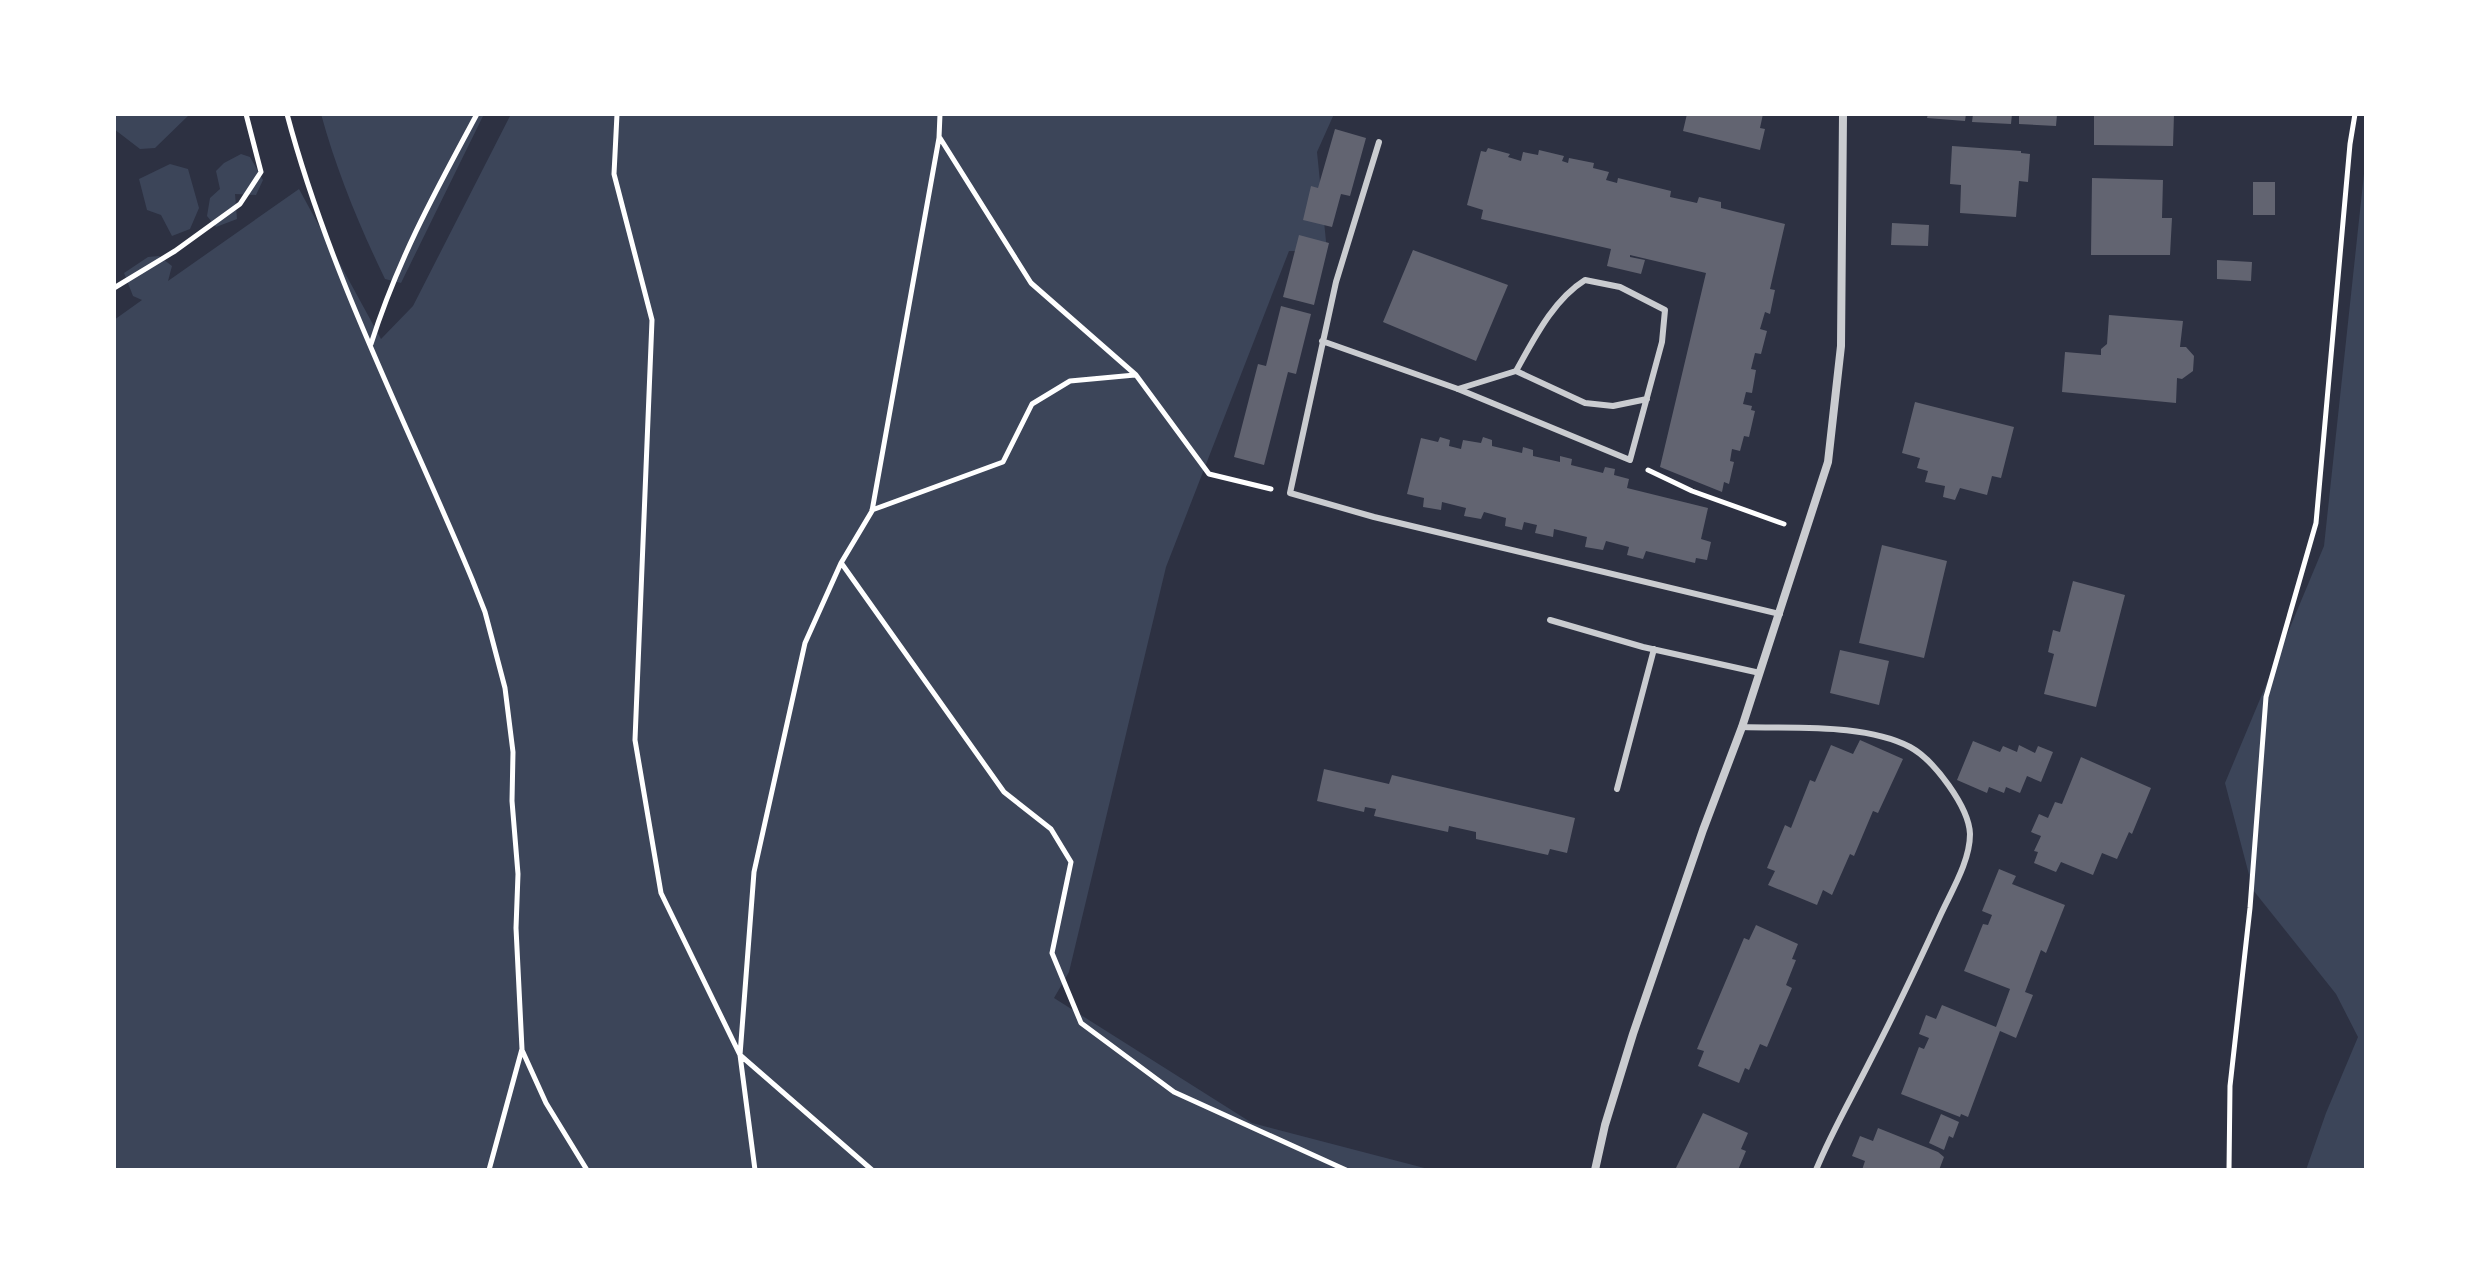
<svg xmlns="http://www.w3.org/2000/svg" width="2480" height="1284" font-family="'IBM Plex Serif',serif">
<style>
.green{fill:#3c4559}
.building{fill:#626471}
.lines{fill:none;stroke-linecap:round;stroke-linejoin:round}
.path{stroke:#fff;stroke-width:5}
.service{stroke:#caccd0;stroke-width:6}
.minor{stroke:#caccd0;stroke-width:8}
</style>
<rect width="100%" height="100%" fill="#2d3142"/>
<path class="green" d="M114,114H190L155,148L140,149L114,129Z
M321,114H484L401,283L385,279C359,225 337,172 321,114Z
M511,114H1334L1317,152L1327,251H1289L1166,567L1069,972L1054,998L1252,1123L1432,1170H114V320L142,300L133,296L124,273L148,257L159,256L172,266L168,281L299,189L381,339L413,306Z
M241,154L250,157L263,180L256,195L235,194L237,219L216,227L207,216L210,198L220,189L216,171L224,163Z
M2366,155V1170H2306L2326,1113L2358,1037L2336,994L2253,890L2225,783L2324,546Z
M170,164L188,169L199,208L190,229L172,236L161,215L147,210L139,179Z"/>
<path class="building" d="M1687,114H1763L1760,128L1765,129L1760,150L1683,131Z
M1928,114H1966L1965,121L1927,118Z
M1973,114H2012L2011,124L1972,122Z
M2019,114H2057L2056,126L2019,124Z
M2094,114H2174L2173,146L2094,145Z
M1335,129L1366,138L1350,196L1341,194L1332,227L1303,220L1311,186L1318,188Z
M1952,146L2021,151V153L2030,154L2028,182L2019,181L2016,217L1960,213L1961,185L1950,184Z
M1488,148L1510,154L1508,157L1521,161L1523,152L1538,155L1539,150L1564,156L1562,161L1568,163L1569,158L1594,163L1593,168L1609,172L1606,180L1617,183L1618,178L1671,191L1670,197L1697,203L1699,197L1721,202V208L1785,224L1770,289L1775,290L1770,314L1765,312L1760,329L1767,331L1761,354L1755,353L1751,369L1756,370L1752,393L1746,392L1743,404L1752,406L1751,410L1755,411L1749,437L1744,436L1740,451L1732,449L1730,461L1734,462L1729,484L1724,482L1722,492L1660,467L1706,273L1630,255V257L1645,260L1641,274L1607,266L1611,249L1481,219L1483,210L1467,205L1481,151L1486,152Z
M2092,178L2163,180L2162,218H2172L2170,255H2091Z
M2253,182H2275V215H2253Z
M1892,223L1929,225L1928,246L1891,245Z
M1299,235L1329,243L1314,305L1283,297Z
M1413,250L1508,285L1476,361L1383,322Z
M2217,260L2252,262L2251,281L2217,279Z
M1281,306L1311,314L1296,374L1288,372L1264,465L1234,457L1258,364L1266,366Z
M2109,315L2183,321L2180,347H2186L2194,356L2193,371L2182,379L2177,378L2176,403L2062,392L2065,352L2101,355V349L2107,344Z
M1915,402L2014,427L2001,478L1992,476L1987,495L1960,488L1955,500L1943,497L1945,486L1925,482L1928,471L1917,468L1920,458L1902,453Z
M1440,437L1450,440L1449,446L1461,449L1463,440L1481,443L1483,437L1492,440V446L1522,453L1523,447L1533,450V456L1560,462V456L1572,459L1571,465L1603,473L1605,467L1615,469L1614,475L1629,479L1627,488L1708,508L1701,539L1711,542L1707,560L1696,558L1695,563L1646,551L1643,559L1627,555L1629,547L1606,541L1603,550L1585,547L1587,537L1554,529L1553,537L1535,533L1537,525L1524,522L1522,530L1505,526L1506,518L1484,512L1481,519L1464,516L1466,508L1442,502L1441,510L1423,507L1424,498L1407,494L1421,438L1438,442Z
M1882,545L1947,561L1924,658L1859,643Z
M2073,581L2125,595L2096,707L2044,694L2054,654L2048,652L2053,630L2060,632Z
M1840,650L1889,661L1879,705L1830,693Z
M1860,740L1903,759L1878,813L1873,811L1854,856L1850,854L1832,895L1823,890L1817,905L1768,885L1775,871L1767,868L1785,825L1791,828L1810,780L1815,782L1831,745L1853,754Z
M1973,741L2000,752L2003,746L2017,752L2019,745L2035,753L2038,746L2053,752L2041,782L2027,776L2020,793L2006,787L2004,793L1989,787L1987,793L1957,780Z
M2081,757L2151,788L2132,834L2129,832L2117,859L2102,853L2093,875L2061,862L2056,872L2034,863L2038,852L2034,851L2041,836L2031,832L2039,814L2048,818L2055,802L2062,804Z
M1324,769L1389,784L1392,775L1575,818L1567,853L1550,849L1548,855L1476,839V832L1449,826L1448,832L1374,816L1376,809L1365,807L1364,812L1317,801Z
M1999,869L2016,876L2012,884L2065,905L2046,953L2041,950L2025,992L2033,995L2016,1038L2000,1031L1968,1117L1961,1114L1960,1117L1901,1094L1919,1047L1924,1049L1929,1038L1919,1034L1926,1015L1936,1019L1942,1005L1996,1027L2010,989L1964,971L1983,924L1988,925L1992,915L1982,911Z
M1756,925L1798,944L1792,959L1796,960L1786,985L1792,988L1767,1047L1760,1044L1749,1070L1745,1068L1739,1083L1698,1066L1704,1051L1697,1049L1744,938L1749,940Z
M1703,1113L1748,1133L1741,1149L1746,1151L1738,1170H1675Z
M1941,1114L1959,1122L1953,1138L1949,1136L1944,1150L1929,1143Z
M1878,1128L1938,1152L1944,1157L1939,1170H1862L1865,1161L1852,1156L1860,1136L1873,1141Z"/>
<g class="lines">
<path class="path" d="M287,114C330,276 408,425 472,579L485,612L505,688L513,752L512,801L518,874L516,928L522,1049L489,1170
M617,114L614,174L652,320L635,740L661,893L740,1055L755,1170
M940,138L1031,283L1136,375L1209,474L1271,489
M114,288L175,251L240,204L261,172L246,114
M371,344C398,259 435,192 477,114
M1648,470L1692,491L1784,524
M872,510L1003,462L1032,404L1070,381L1135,375
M842,564L1004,792L1051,829L1071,862L1052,953L1081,1023L1174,1092L1346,1170
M522,1050L546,1103L587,1170
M872,1170L740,1055L754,872L805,643L841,563L872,511L939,138L940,114
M2229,1170L2230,1086L2250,908L2266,697L2316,523L2350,144L2355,114"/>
<path class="service" d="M1379,142L1336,282L1290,493L1374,517L1780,614
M1322,341L1458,389L1630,460L1662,342L1665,310L1620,287L1585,280C1553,300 1534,339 1516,371L1458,389
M1516,371L1585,403L1613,406L1647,399
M1550,620L1643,647L1760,673
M1742,727C1793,729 1864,723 1910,747C1934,760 1969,807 1970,834C1970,861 1952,890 1941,914C1918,964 1895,1013 1870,1061C1852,1097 1831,1133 1816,1170
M1617,789L1654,649"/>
<path class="minor" d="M1595,1170L1605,1125L1633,1034L1703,830L1742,727L1828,462L1841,346L1843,114"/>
</g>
<rect width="2480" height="1284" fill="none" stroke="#ffffff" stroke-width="232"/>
</svg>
